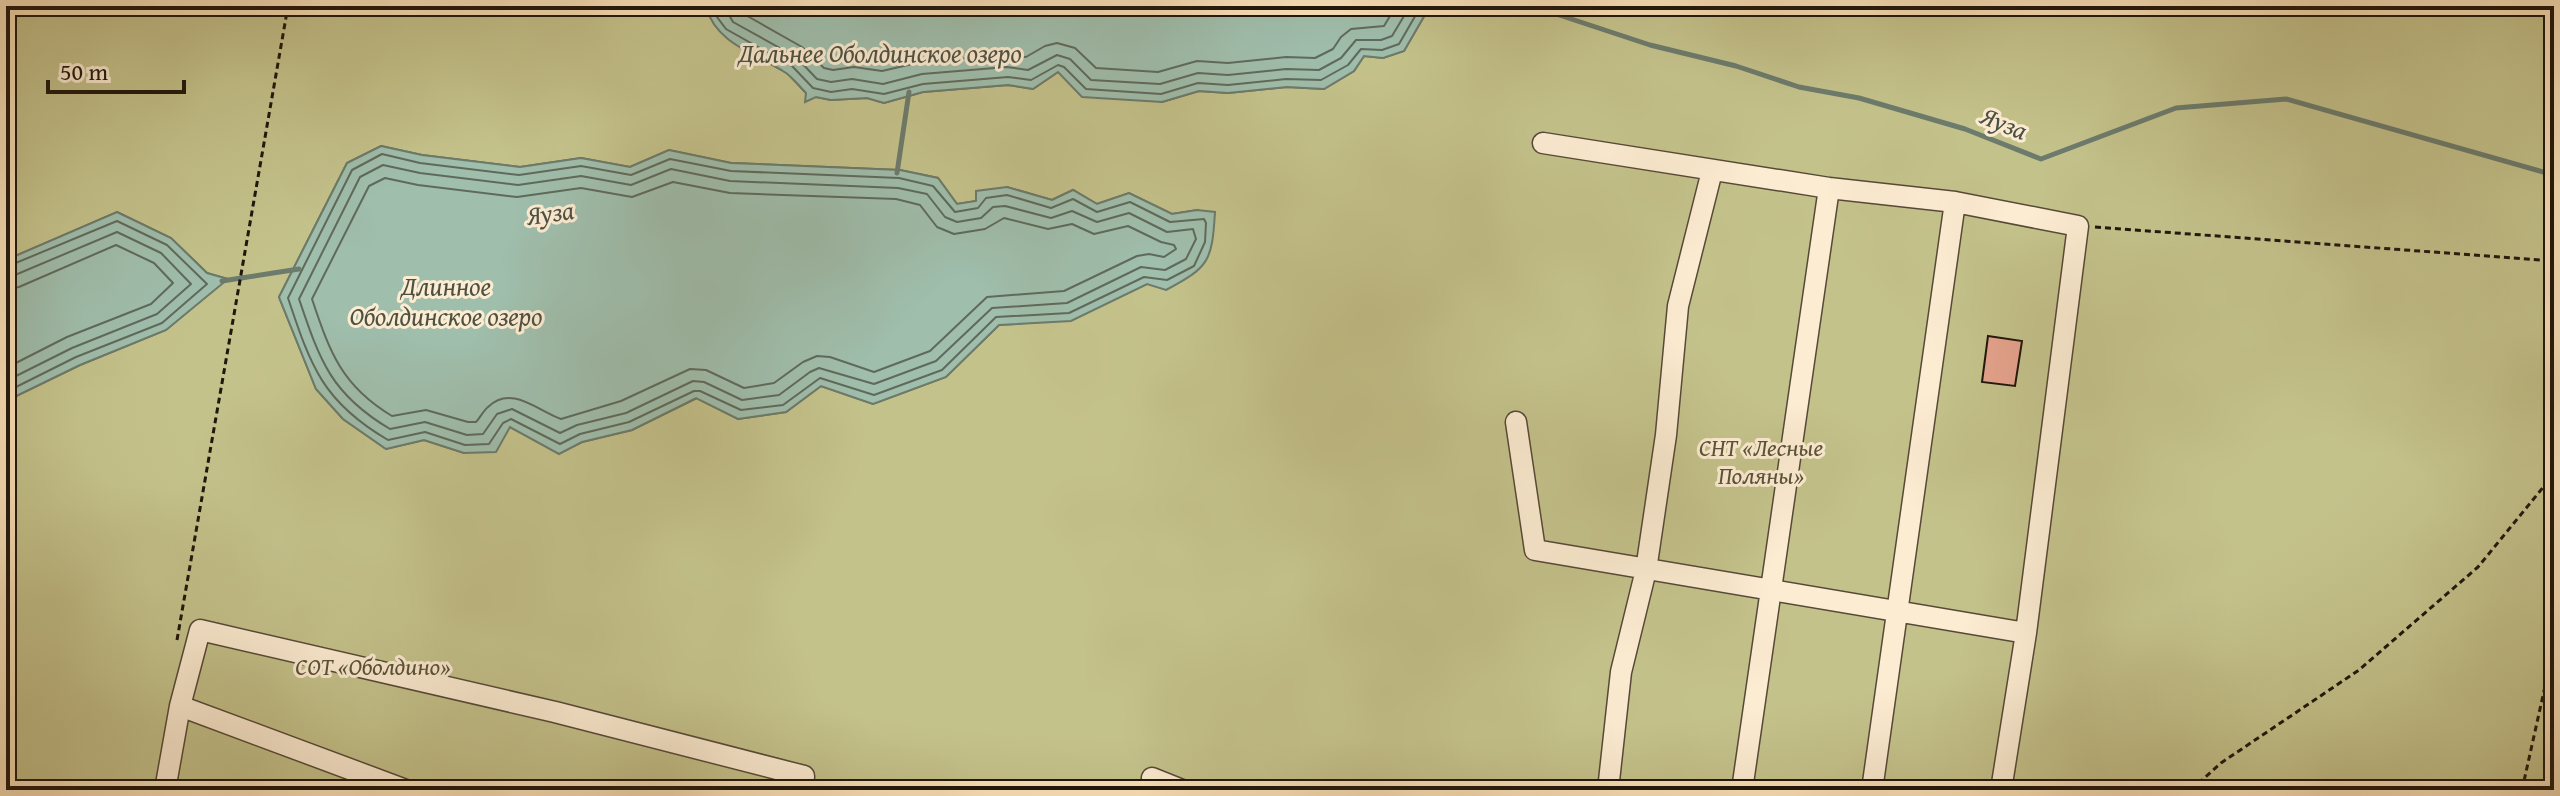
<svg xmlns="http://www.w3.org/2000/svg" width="2560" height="796" font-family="'Gentium Book Plus',serif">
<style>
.green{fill:#c4c28b;stroke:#726c4c;stroke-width:2;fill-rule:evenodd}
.water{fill:#9fbeac;stroke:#6c7b6c;stroke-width:2}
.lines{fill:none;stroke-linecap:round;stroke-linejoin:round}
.shore{stroke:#5f6a5c;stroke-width:2}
.stream{stroke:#6c7b6c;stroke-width:5}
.building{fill:#e5a38d;stroke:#1f160c;stroke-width:2}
.minor-casing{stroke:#564938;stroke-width:23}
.path{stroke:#1f160c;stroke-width:3;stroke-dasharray:6 4;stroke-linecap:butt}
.minor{stroke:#fcecd2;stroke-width:20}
.labels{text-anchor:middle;stroke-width:6;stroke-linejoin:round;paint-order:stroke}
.park-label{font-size:24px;font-style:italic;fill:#595238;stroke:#fcecd2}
.water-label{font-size:26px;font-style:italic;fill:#4c5144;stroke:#fcecd2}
</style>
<rect width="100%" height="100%" fill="#fae2ba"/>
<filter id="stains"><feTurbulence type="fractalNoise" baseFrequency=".0025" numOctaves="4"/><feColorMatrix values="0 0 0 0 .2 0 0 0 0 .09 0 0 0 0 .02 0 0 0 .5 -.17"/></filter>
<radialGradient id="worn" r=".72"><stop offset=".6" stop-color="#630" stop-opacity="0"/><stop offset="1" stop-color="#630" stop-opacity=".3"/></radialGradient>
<path class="green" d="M6,6H707L758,57L787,73L806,93L816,97L831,100L867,98L884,103L923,92L1008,85L1033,89L1058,72L1162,102L1199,91L1228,93L1287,87L1324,89L1354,71L1364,56L1383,58L1404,51L1430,6H2554V790H6V401L80,365L166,330L227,279L207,273L171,238L117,212L6,260ZM381,146L422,155L520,167L581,158L630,167L669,150L731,163L900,170L938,178L957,204L976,201L1007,187L1052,200L1073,190L1097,204L1129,193L1172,214L1197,210L1147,284L1071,320L999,325L946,377L873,404L821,386L786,412L738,419L697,398L632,430L582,442L559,453L510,427L464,453L424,440L386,449L343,419L316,389L279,297L347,163Z"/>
<path class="water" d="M1430,6L1404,51L1383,58L1364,56L1354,71L1324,89L1287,87L1228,93L1199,91L1162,102L1082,97L1058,72L1033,89L1008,85L923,92L884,103L867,98L831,100L816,97L805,102L806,93C799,86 792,76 783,71C754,53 716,43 706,7Z
M381,146L422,155L520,167L581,158L630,167L669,150L731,163L900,170L938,178L957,204L976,201V191L1007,187L1052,200L1073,190L1097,204L1129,193L1172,214L1197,210L1215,212C1212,262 1209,267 1166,290L1147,284L1071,321L999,325L946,377L873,404L821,386L786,412L738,419L696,398L632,430L582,442L559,454L510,427L496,452L464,453L424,440L386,449L343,419L316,389L279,297L347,163Z
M117,212L171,238L207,273L228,279L166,330L80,365L6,401V260Z"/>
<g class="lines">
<path class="shore" d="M714,6L717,17L726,29L792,66L813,88L831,92L852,89L884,94L923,84L1008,77L1031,80L1058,65L1064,67L1086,89L1161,94L1198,83L1228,85L1286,79L1321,80L1348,65L1361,49L1382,50L1399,44L1421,6
M724,6L733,22L796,57L817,79L831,82L852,79L883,84L922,74L1007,67L1028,70L1057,55L1070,59L1091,80L1160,84L1198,73L1228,75L1286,69L1319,70L1341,58L1356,40H1381L1392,36L1410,6
M737,6L742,13L802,47L824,68L833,70L854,67L882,71L921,62L1007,55L1026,57L1045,46L1057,43L1075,48L1096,68L1158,72L1197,61L1228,63L1286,57L1315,58L1333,49L1341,37L1351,29L1384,26L1396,6
M382,154L420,163L519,175L581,166L631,175L670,159L731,171L899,178L933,186L955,212L978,208L986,198L1007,195L1051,208L1073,199L1097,212L1130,202L1170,222L1204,219L1206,223L1205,242L1194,266L1167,280L1144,277L1069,313L996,317L942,370L874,395L820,378L783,405L741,410L700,391H694L629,422L580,434L560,444L511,419L503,423L489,444L465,445L425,432L388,440C323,402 311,367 288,298L352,170Z
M383,165L420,173L518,185L581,176L631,185L671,169L730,181L898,188L927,194L945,217L957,222L981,218L993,207L1005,206L1051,218L1072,211L1097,222L1129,213L1167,232L1193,229L1196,239L1186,259L1165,270L1141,267L1067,303L992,308L936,361L874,384L819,368L810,372L779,395L742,400L704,382L693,381L626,413L577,425L560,433L512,409L497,414L483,434L467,435L425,422L390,429C331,394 320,361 299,299L360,177Z
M385,178L418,185L517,197L581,188L632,197L673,182L730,193L896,199L920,205L937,227L954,234L985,229L1004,218L1048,229L1072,224L1094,234L1128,226L1161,242L1174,245L1176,249L1164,257L1149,254L1137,256L1064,291L987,297L930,351L874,372L830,357L817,356L803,362L774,383L744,388L706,370L690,369L621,401L561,419C538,411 511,384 488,407C483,411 480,418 476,422H468L426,410L392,416C342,386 330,353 312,299L369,186Z
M6,267L117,221L167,245L207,284L162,323L76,357L6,392
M6,277L15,275L117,232L161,253L191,284L157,314L72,348L6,381
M6,289L19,287L116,245L154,263L173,283L151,304L67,337L6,368"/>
<path class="stream" d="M1532,6L1650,45L1736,66L1799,87L1859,98L1965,129L2041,159L2176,108L2286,99L2554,175
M897,173L909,92
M222,281L299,269"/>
</g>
<path class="building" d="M1988,336L2022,341L2015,386L1982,382Z"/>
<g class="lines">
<g class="minor-casing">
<path id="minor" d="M1543,143L1829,188L1955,202L2078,226L2026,633L2001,790
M1516,422L1535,550L2026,633
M180,706L406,790
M1152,778L1182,790
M165,790L180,706L200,630L555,712L804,776L803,790
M1608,790L1621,672L1646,570L1666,435L1678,306L1712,171
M1742,790L1829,188
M1872,790L1955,202"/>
</g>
<path class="path" d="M2095,227L2554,261
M177,640L288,6
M2191,790L2221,763L2359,670L2478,567L2554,474
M2522,790L2554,646"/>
<use href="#minor" class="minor"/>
</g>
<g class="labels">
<g class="park-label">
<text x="1761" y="456">СНТ «Лесные<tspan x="1761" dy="28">Поляны»</tspan></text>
<text x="373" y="675">СОТ «Оболдино»</text>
</g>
<g class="water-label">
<text x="880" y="62">Дальнее Оболдинское озеро</text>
<text transform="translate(2004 123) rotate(22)" y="9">Яуза</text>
<text transform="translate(550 213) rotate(-8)" y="9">Яуза</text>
<text x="446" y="295">Длинное<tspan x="446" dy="30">Оболдинское озеро</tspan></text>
</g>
</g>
<rect width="2560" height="796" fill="none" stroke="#fae2ba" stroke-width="32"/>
<rect x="8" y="8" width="2544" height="780" fill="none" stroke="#1f160c" stroke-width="4"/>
<rect x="16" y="16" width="2528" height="764" fill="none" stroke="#1f160c" stroke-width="2"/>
<path d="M48 80v12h136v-12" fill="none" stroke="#1f160c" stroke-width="4"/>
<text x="60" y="80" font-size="24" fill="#1f160c" stroke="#fcecd2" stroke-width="6" paint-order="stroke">50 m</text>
<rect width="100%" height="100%" filter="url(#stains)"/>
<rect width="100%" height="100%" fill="url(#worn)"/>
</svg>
